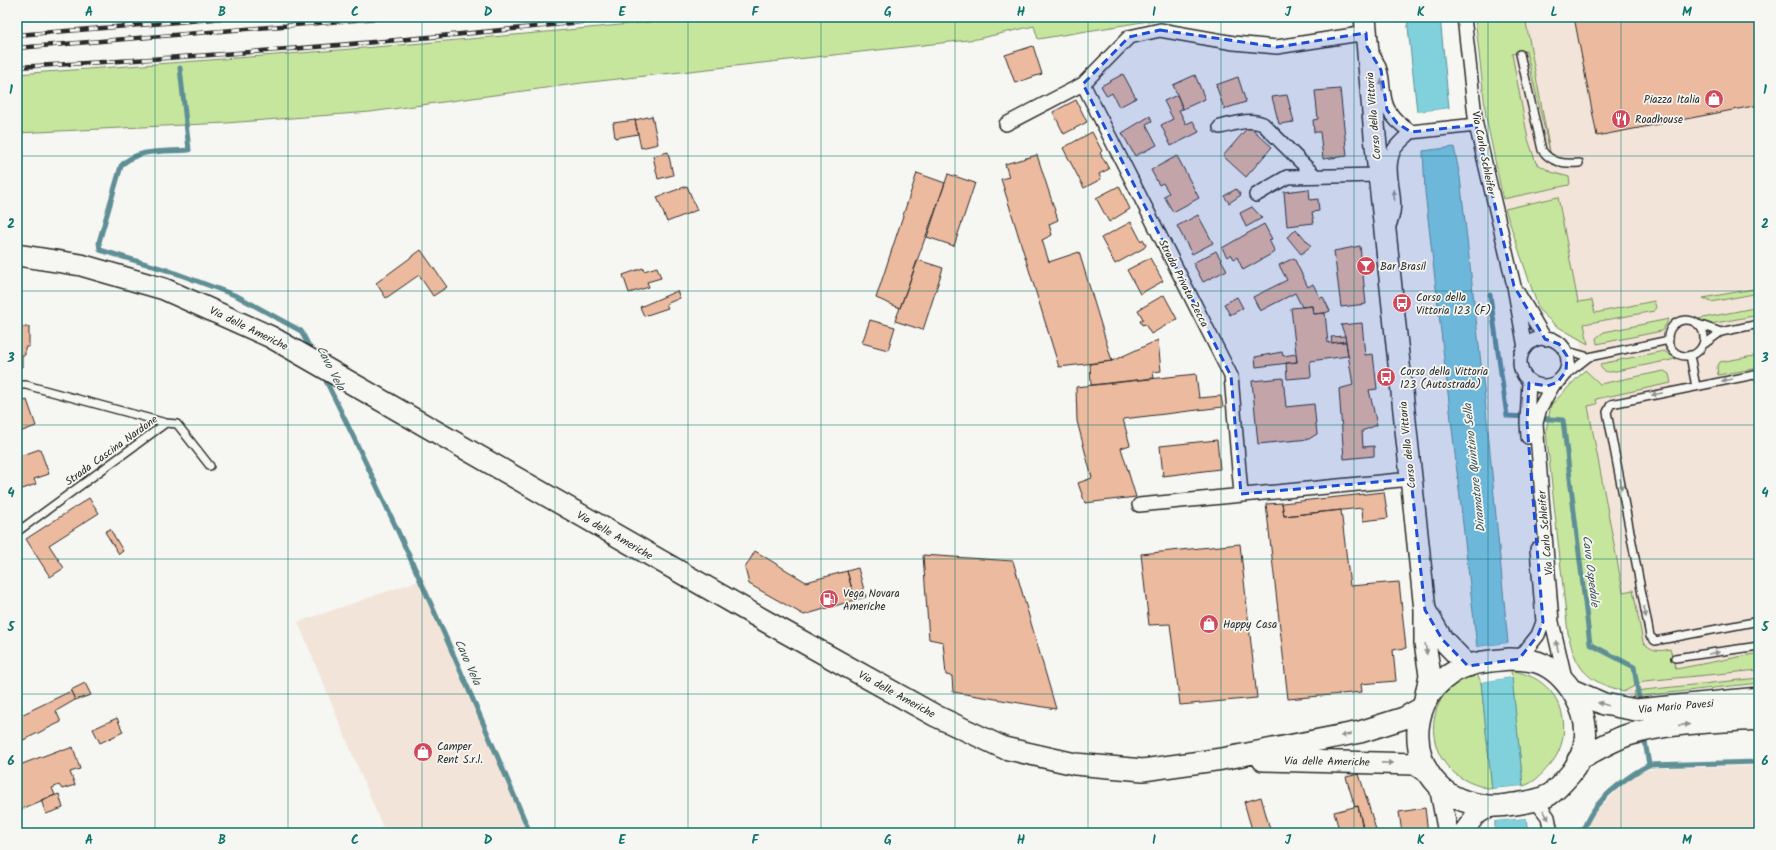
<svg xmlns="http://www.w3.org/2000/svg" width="1776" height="850" font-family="Kalam,sans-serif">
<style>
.built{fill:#f3e4d9}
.green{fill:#c6e69e;stroke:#788864}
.water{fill:#81d1dc;stroke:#5f8f95}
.pier{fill:#f6f6f2}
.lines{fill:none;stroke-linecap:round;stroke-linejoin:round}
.stream{stroke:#5f8f95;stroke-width:5}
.building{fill:#ecba9e;stroke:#2b2b2b}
.lane-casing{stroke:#2b2b2b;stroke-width:10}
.street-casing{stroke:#2b2b2b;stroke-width:16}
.secondary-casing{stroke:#2b2b2b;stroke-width:22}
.primary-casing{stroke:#2b2b2b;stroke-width:24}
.lane{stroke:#f6f6f2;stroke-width:7}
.street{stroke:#f6f6f2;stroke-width:13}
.secondary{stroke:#f6f6f2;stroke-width:19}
.primary{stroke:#f6f6f2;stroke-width:21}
.rail-casing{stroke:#2b2b2b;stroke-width:4.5}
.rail{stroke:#f6f6f2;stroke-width:3;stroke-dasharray:9;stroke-linecap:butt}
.oneway{fill:#90908e}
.marked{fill:#1d4ed8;fill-opacity:0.2;stroke:#1d4ed8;stroke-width:3;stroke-dasharray:8 5;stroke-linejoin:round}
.grid{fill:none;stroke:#0f766e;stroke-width:1;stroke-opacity:0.55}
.labels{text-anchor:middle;stroke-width:3.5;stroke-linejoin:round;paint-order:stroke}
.poi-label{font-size:11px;fill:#2b2b2b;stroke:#f6f6f2;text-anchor:start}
.street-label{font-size:11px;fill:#2b2b2b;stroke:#f6f6f2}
.water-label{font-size:12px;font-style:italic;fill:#405457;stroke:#f6f6f2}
.neatline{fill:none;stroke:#0f766e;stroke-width:1.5}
.grid-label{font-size:13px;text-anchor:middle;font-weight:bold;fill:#0f766e}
</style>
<rect width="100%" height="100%" fill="#f6f6f2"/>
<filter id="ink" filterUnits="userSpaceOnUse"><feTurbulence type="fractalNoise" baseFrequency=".025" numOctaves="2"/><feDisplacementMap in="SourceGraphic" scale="8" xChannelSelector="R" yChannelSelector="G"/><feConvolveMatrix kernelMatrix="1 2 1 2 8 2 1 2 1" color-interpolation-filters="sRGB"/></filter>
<g filter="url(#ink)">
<path class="built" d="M1475,17H1759V683L1633,697L1600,683L1582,671L1572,653L1568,633L1546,431L1551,405L1585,370L1580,341L1555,325L1539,310L1505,209L1486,117Z
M424,579L461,670L527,833H385L298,622Z
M1759,766V833H1583L1596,810L1632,777L1643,771L1656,768Z"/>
<path class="green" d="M698,17H1173L1038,39L1034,26L977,39L582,83L370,112L226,123L17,133V74C244,58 471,41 698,17Z
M1475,17H1525L1550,152L1526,51L1512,54L1528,139L1536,163L1551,172L1569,177L1570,183L1569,185L1503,199L1486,117Z
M1558,197L1578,302L1592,300L1595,313L1654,301L1656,307L1654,311L1584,324L1588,344L1555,325L1539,310L1505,209Z
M1759,288V293L1711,302L1703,298Z
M1759,307V315L1710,324H1705L1698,319Z
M1669,319L1662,331L1597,344L1596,338L1604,332Z
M1664,351L1676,359L1611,372C1604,372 1601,370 1600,364Z
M1759,355V368L1718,375L1717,367L1720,362Z
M1585,370L1600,384L1664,371L1669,374L1671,383L1596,399L1597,404L1588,406L1623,592L1633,590L1643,642C1651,651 1659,652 1670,649L1676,669L1759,653V670L1644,681L1623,692C1616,688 1607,687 1600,683C1579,673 1573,655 1568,633L1546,431L1551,405Z
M1511,670C1522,673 1533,676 1542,683C1568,703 1571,742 1549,766C1541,775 1534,783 1523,786Z
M1477,674L1481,682L1492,789C1476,786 1460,780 1449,768C1429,747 1428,712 1448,690C1456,682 1466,678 1477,674Z
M1759,678V683L1633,697L1635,691Z"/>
<path class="water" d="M1407,17H1440L1449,108L1417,112Z
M1454,147L1460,177L1485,399L1508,643L1477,647L1425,192L1423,151Z
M1512,677L1523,786L1492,789L1481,682Z
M1526,818L1528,833H1495V821Z"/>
<path class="pier" d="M1451,108L1449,110L1418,114L1416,112Z
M1508,643L1509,645L1475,648L1477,647Z
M1512,675V677L1481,682L1480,680Z
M1523,786V788L1492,791V789Z
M1526,816V818L1495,821V819Z"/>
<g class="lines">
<path class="stream" d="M180,68L189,150C165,152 137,148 121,166L99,242L100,250L170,271L237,296L301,331L312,352
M1490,295L1507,416L1528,417
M323,375C398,525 465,679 530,833
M1538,418L1563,420L1590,644L1634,667L1640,705
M1644,735L1649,765
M1581,833C1585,826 1588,818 1593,811C1603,795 1632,773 1649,765L1759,762"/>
</g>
<path class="building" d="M1574,17H1759V105L1597,136Z
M1033,46L1042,74L1015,83L1005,55Z
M1123,74L1136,98L1119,107L1112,93L1107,96L1101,86Z
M1195,75L1205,99L1183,109L1173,85Z
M1238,77L1246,102L1224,109L1216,85Z
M1340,89L1347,156L1323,159L1320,132H1314L1313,120L1318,119L1315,91Z
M1177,95L1183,109L1179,110L1186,124L1193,121L1199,132L1171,146L1161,125L1173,119L1164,101Z
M1287,95L1294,122L1279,124L1272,97Z
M1076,100L1087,122L1064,134L1053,112Z
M652,116L658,144L641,148L635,120Z
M1150,116L1152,121L1146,124L1157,145L1135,156L1122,133Z
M635,120L638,134L615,138L613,123Z
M1249,126L1272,147L1246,177L1223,156Z
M1092,132L1102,151L1100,153L1109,169L1099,174L1101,179L1084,188L1063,148Z
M668,152L673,175L658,179L653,156Z
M1037,155L1058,220L1049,224L1052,235L1042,240L1049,262L1079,252L1112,361L1059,367L1001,179L1009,177L1005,164Z
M1177,156L1199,198L1173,212L1164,196L1169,193L1163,183L1159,185L1151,170Z
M917,173L945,183L900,308L876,298Z
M948,174L975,183L954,246L927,237Z
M687,186L697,210L667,222L657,197Z
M1119,186L1130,209L1109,222L1096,198Z
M1236,189L1241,195L1229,203L1224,196Z
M1309,189L1310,200L1318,199L1319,211L1312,212L1314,223L1287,226L1284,192Z
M1252,207L1262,218L1246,227L1240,213Z
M1198,215L1213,243L1192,254L1177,226Z
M1131,222L1141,241L1143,239L1146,245L1144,248L1115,264L1101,238Z
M1264,224L1272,239L1269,240L1275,252L1243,270L1237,257L1234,259L1231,254L1227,257L1222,248Z
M1296,230L1299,234L1300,233L1311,246L1301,254L1287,237Z
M1360,246L1366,304L1341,307L1334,251Z
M421,250L447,287L433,296L419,275L386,298L376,283Z
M1216,251L1227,270L1203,282L1193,263Z
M1150,258L1163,281L1140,294L1127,270Z
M1294,258L1308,287L1313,284L1320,298L1323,297L1330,311L1325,313L1313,314L1312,306L1302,307L1295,293L1260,311L1253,297L1287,280L1279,265Z
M918,260L943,268L923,330L895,321Z
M657,267L661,278L647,282L649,287L629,293L623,275L643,268L644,271Z
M677,291L680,298L666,304L668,308L644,316L640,307Z
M1164,295L1177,319L1151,334L1145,324L1142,325L1140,321L1143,319L1138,310Z
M1237,297L1243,308L1230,315L1224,304Z
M1312,306L1313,314L1325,313L1328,343L1346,342L1348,356L1310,361L1311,377L1287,379L1286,363L1297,362L1291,308Z
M870,320L895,327L888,350L862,343Z
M1362,323L1365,355L1373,354L1377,389L1369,390L1377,425L1362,431L1363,447L1374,446V456L1344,459L1339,389L1353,385L1345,336L1341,325Z
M17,327H29V347H25V355H22V367H17Z
M1345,336L1346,341L1332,343L1331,337Z
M1158,340L1161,371L1153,372L1154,378L1091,385L1090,364L1112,361Z
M1282,352L1283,356L1296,354L1297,362L1256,367L1255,357Z
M1196,374L1199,398L1221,396L1223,407L1123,419L1130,445L1121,448L1136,497L1085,503L1078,483L1092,478L1077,421L1076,387Z
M1283,378L1286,407L1314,404L1317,434L1309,439L1258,444L1252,381Z
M27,400L36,426L17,433V403Z
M1217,440L1220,469L1163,476L1160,446Z
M40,449L49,474L34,479L36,484L17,491V457Z
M1384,492L1388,518L1363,521L1362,508L1284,516L1282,503Z
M89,498L99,513L49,545L64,568L50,577L26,539Z
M1282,503L1284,516L1341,510L1350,586L1399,582L1406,648L1393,650L1396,681L1361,684L1362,692L1288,699L1266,504Z
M110,529L123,551L119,554L105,532Z
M1240,544L1257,698L1180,705L1170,624L1149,625L1141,554Z
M755,551L806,582L847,571L855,600L804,615L749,584L745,568Z
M923,555L1013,561L1056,709L953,692L952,676L946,675L943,642L929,639Z
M858,568L866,597L855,600L847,571Z
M85,683L91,695L75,700L71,690Z
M71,691L75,700L56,711L61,722L17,743V717Z
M117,718L123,732L100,743L93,729Z
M73,747L80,769L70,772L75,785L62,789L59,785L52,788L55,795L17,811V766L62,749V751Z
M1359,774L1377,833H1364L1358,806L1355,807L1346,777Z
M59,794L63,808L46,814L41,800Z
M1261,797L1271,833H1253L1244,802Z
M1358,806L1364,833H1340L1334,812Z
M1425,808L1428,833H1402L1399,812Z"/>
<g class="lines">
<g class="lane-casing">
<path id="lane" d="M1520,54L1542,150C1551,163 1564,164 1579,163
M1668 338a18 18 0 1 1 36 0a18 18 0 1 1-36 0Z
M1698,324L1721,332L1703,345
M1721,332L1759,324
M1690,355L1696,387
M1589,357L1669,340
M1759,374L1611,404L1607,412L1650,636L1655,641L1759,621
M1562,378L1589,357L1564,350
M17,385H26L166,423
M17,532L166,423L177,424L210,466
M1675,658L1759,646"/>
</g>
<g class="street-casing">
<path id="street" d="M1464,17L1476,125L1514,286L1525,348
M1372,54C1394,85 1368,104 1411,132C1406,137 1397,144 1394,150C1382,175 1403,201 1388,227
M1083,84L1231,376L1241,494
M1006,124L1083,84L1129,37L1160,30L1234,43L1277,47L1366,33
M1220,127C1234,124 1249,118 1263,124L1315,176
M1411,132L1476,125
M1256,195L1287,177L1379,175
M1518,293L1545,339
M1520 362a24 24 0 1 1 48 0a24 24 0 1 1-48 0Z
M1553,385L1540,408L1536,423L1552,622L1566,682
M1528,437L1527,423L1529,381
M1139,505L1411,479
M1519,659L1538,635L1543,622L1537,549
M1535,800L1548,817L1551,833"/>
</g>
<g class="secondary-casing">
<path id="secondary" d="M1439,786L1448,833
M1463,833L1475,816L1491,806"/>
</g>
<g class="primary-casing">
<path id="primary" d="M1365,17L1375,136L1425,610V643L1430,675L1424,704
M17,255L81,265L164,289L271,337L767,622L936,716L1004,748L1075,764L1143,770L1222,759L1360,732L1404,718L1422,708
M1425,610L1442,639L1468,666
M1510,659C1519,659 1528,660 1537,662C1567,672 1592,714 1584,746C1581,758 1574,771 1565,780C1560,785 1554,793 1547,796C1538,801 1526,802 1515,804C1506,805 1497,807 1488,806C1470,804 1452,799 1439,786C1407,754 1412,700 1449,675C1467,662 1489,661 1510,659Z
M1572,690L1604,704L1636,710L1759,698
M1263,760L1415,764L1428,773
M1578,760C1594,751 1610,741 1628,735C1669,722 1716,722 1759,719"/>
</g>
<use href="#lane" class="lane"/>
<use href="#street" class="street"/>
<use href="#secondary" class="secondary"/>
<use href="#primary" class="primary"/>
<g class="rail-casing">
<path id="rail" d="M17,19L41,17
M17,35L238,17
M17,48L390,17
M17,67C220,56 423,40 626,17"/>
</g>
<use href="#rail" class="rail"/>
</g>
<defs><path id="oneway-solid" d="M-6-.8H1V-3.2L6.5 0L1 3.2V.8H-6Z"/></defs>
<g class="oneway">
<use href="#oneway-solid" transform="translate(1382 85) rotate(-96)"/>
<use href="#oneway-solid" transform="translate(1394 195) rotate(-97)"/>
<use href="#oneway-solid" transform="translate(1727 380) rotate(169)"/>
<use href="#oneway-solid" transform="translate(1657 394) rotate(169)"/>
<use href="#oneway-solid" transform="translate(1621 484) rotate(79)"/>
<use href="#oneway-solid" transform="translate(1645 612) rotate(79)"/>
<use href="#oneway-solid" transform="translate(1557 646) rotate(-104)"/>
<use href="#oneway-solid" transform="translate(1426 649) rotate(81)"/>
<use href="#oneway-solid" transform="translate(1714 653) rotate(-9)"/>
<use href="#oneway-solid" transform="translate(1603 704) rotate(-164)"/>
<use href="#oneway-solid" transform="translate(1684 725) rotate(-5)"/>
<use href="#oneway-solid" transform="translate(1346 735) rotate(169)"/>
<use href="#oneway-solid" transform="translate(1387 763) rotate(1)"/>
<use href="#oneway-solid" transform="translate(1546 815) rotate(59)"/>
</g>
</g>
<path class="marked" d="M1160,30L1277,47L1366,33L1367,47L1381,70L1387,110L1397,123L1411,132L1476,125L1514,286L1545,339L1559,344L1567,356L1566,371L1558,382L1547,386L1529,383L1527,423L1543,622L1538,635L1519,659L1468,666L1442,639L1425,610L1411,479L1241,494L1231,376L1083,84L1129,37Z"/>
<path class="grid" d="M155,17V833M288,17V833M422,17V833M555,17V833M688,17V833M821,17V833M955,17V833M1088,17V833M1221,17V833M1354,17V833M1488,17V833M1621,17V833M17,156H1759M17,291H1759M17,425H1759M17,559H1759M17,694H1759"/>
<defs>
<g id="shop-disc" transform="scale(1)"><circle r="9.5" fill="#d1495b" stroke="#f6f6f2"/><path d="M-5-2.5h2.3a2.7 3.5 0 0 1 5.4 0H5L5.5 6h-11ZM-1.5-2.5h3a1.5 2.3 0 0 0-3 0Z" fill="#fff"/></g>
<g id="restaurant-disc" transform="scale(1)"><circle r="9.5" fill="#d1495b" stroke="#f6f6f2"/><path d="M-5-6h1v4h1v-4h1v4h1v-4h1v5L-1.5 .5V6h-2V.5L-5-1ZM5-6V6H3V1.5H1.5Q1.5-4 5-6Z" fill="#fff"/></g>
<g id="bar-disc" transform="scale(1)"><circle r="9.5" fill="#d1495b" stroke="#f6f6f2"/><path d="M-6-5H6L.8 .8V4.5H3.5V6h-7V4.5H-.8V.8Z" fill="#fff"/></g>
<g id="bus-disc" transform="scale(1)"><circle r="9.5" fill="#d1495b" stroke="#f6f6f2"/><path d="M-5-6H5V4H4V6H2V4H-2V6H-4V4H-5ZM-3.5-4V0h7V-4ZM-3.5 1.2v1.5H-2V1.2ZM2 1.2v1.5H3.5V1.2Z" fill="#fff"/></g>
<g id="fuel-disc" transform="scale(1)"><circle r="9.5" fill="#d1495b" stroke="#f6f6f2"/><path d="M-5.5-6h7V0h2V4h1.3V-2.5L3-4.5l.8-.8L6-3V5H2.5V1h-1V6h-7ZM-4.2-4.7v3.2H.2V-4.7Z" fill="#fff"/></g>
</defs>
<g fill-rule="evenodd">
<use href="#shop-disc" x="1714" y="99"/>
<use href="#restaurant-disc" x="1621" y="119"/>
<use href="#bar-disc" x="1366" y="266"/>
<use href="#bus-disc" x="1402" y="303"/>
<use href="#bus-disc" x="1386" y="377"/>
<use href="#fuel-disc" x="829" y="599"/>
<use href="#shop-disc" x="1209" y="624"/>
<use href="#shop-disc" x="423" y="752"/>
</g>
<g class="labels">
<g class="poi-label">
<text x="1700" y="103" text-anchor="end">Piazza Italia</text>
<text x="1635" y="123">Roadhouse</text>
<text x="1380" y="270">Bar Brasil</text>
<text x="1416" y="301">Corso della<tspan x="1416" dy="13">Vittoria 123 (F)</tspan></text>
<text x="1400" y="375">Corso della Vittoria<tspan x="1400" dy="13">123 (Autostrada)</tspan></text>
<text x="843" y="597">Vega Novara<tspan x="843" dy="13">Americhe</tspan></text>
<text x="1223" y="628">Happy Casa</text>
<text x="437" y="750">Camper<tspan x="437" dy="13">Rent S.r.l.</tspan></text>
</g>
<g class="street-label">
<text transform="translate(1373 116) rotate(-95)" y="4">Corso della Vittoria</text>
<text transform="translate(1484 153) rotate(79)" y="4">Via Carlo Schleifer</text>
<text transform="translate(1184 283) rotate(63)" y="4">Strada Privata Zecca</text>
<text transform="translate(249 328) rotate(26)" y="4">Via delle Americhe</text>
<text transform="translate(1407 445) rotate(-96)" y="4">Corso della Vittoria</text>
<text transform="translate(111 450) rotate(-36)" y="4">Strada Cascina Nardone</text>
<text transform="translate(1545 533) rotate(-95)" y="4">Via Carlo Schleifer</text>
<text transform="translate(615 535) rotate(30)" y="4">Via delle Americhe</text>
<text transform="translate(897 694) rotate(29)" y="4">Via delle Americhe</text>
<text transform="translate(1676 706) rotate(-5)" y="4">Via Mario Pavesi</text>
<text transform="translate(1327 761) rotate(1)" y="4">Via delle Americhe</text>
</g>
<g class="water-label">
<text transform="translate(331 368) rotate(63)" y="4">Cavo Vela</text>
<text transform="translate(1474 468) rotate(-96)" y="4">Diramatore Quintino Sella</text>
<text transform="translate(1591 571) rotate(83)" y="4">Cavo Ospedale</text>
<text transform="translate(468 662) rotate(66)" y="4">Cavo Vela</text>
</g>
</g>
<rect width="1776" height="850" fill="none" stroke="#f6f6f2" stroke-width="44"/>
<rect x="22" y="22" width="1732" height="806" class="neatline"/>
<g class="grid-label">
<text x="89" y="16">A</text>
<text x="222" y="16">B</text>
<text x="355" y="16">C</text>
<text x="488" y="16">D</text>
<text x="622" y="16">E</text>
<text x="755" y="16">F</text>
<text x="888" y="16">G</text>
<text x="1021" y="16">H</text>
<text x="1154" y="16">I</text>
<text x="1288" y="16">J</text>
<text x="1421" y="16">K</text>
<text x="1554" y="16">L</text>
<text x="1687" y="16">M</text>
<text x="11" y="94">1</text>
<text x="1765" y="94">1</text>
<text x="11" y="228">2</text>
<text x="1765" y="228">2</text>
<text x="11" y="362">3</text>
<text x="1765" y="362">3</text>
<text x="11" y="497">4</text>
<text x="1765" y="497">4</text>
<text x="11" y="631">5</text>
<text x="1765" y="631">5</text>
<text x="11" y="765">6</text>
<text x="1765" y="765">6</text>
<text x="89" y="844">A</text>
<text x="222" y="844">B</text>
<text x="355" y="844">C</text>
<text x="488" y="844">D</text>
<text x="622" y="844">E</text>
<text x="755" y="844">F</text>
<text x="888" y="844">G</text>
<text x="1021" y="844">H</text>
<text x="1154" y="844">I</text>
<text x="1288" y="844">J</text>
<text x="1421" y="844">K</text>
<text x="1554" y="844">L</text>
<text x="1687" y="844">M</text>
</g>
</svg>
